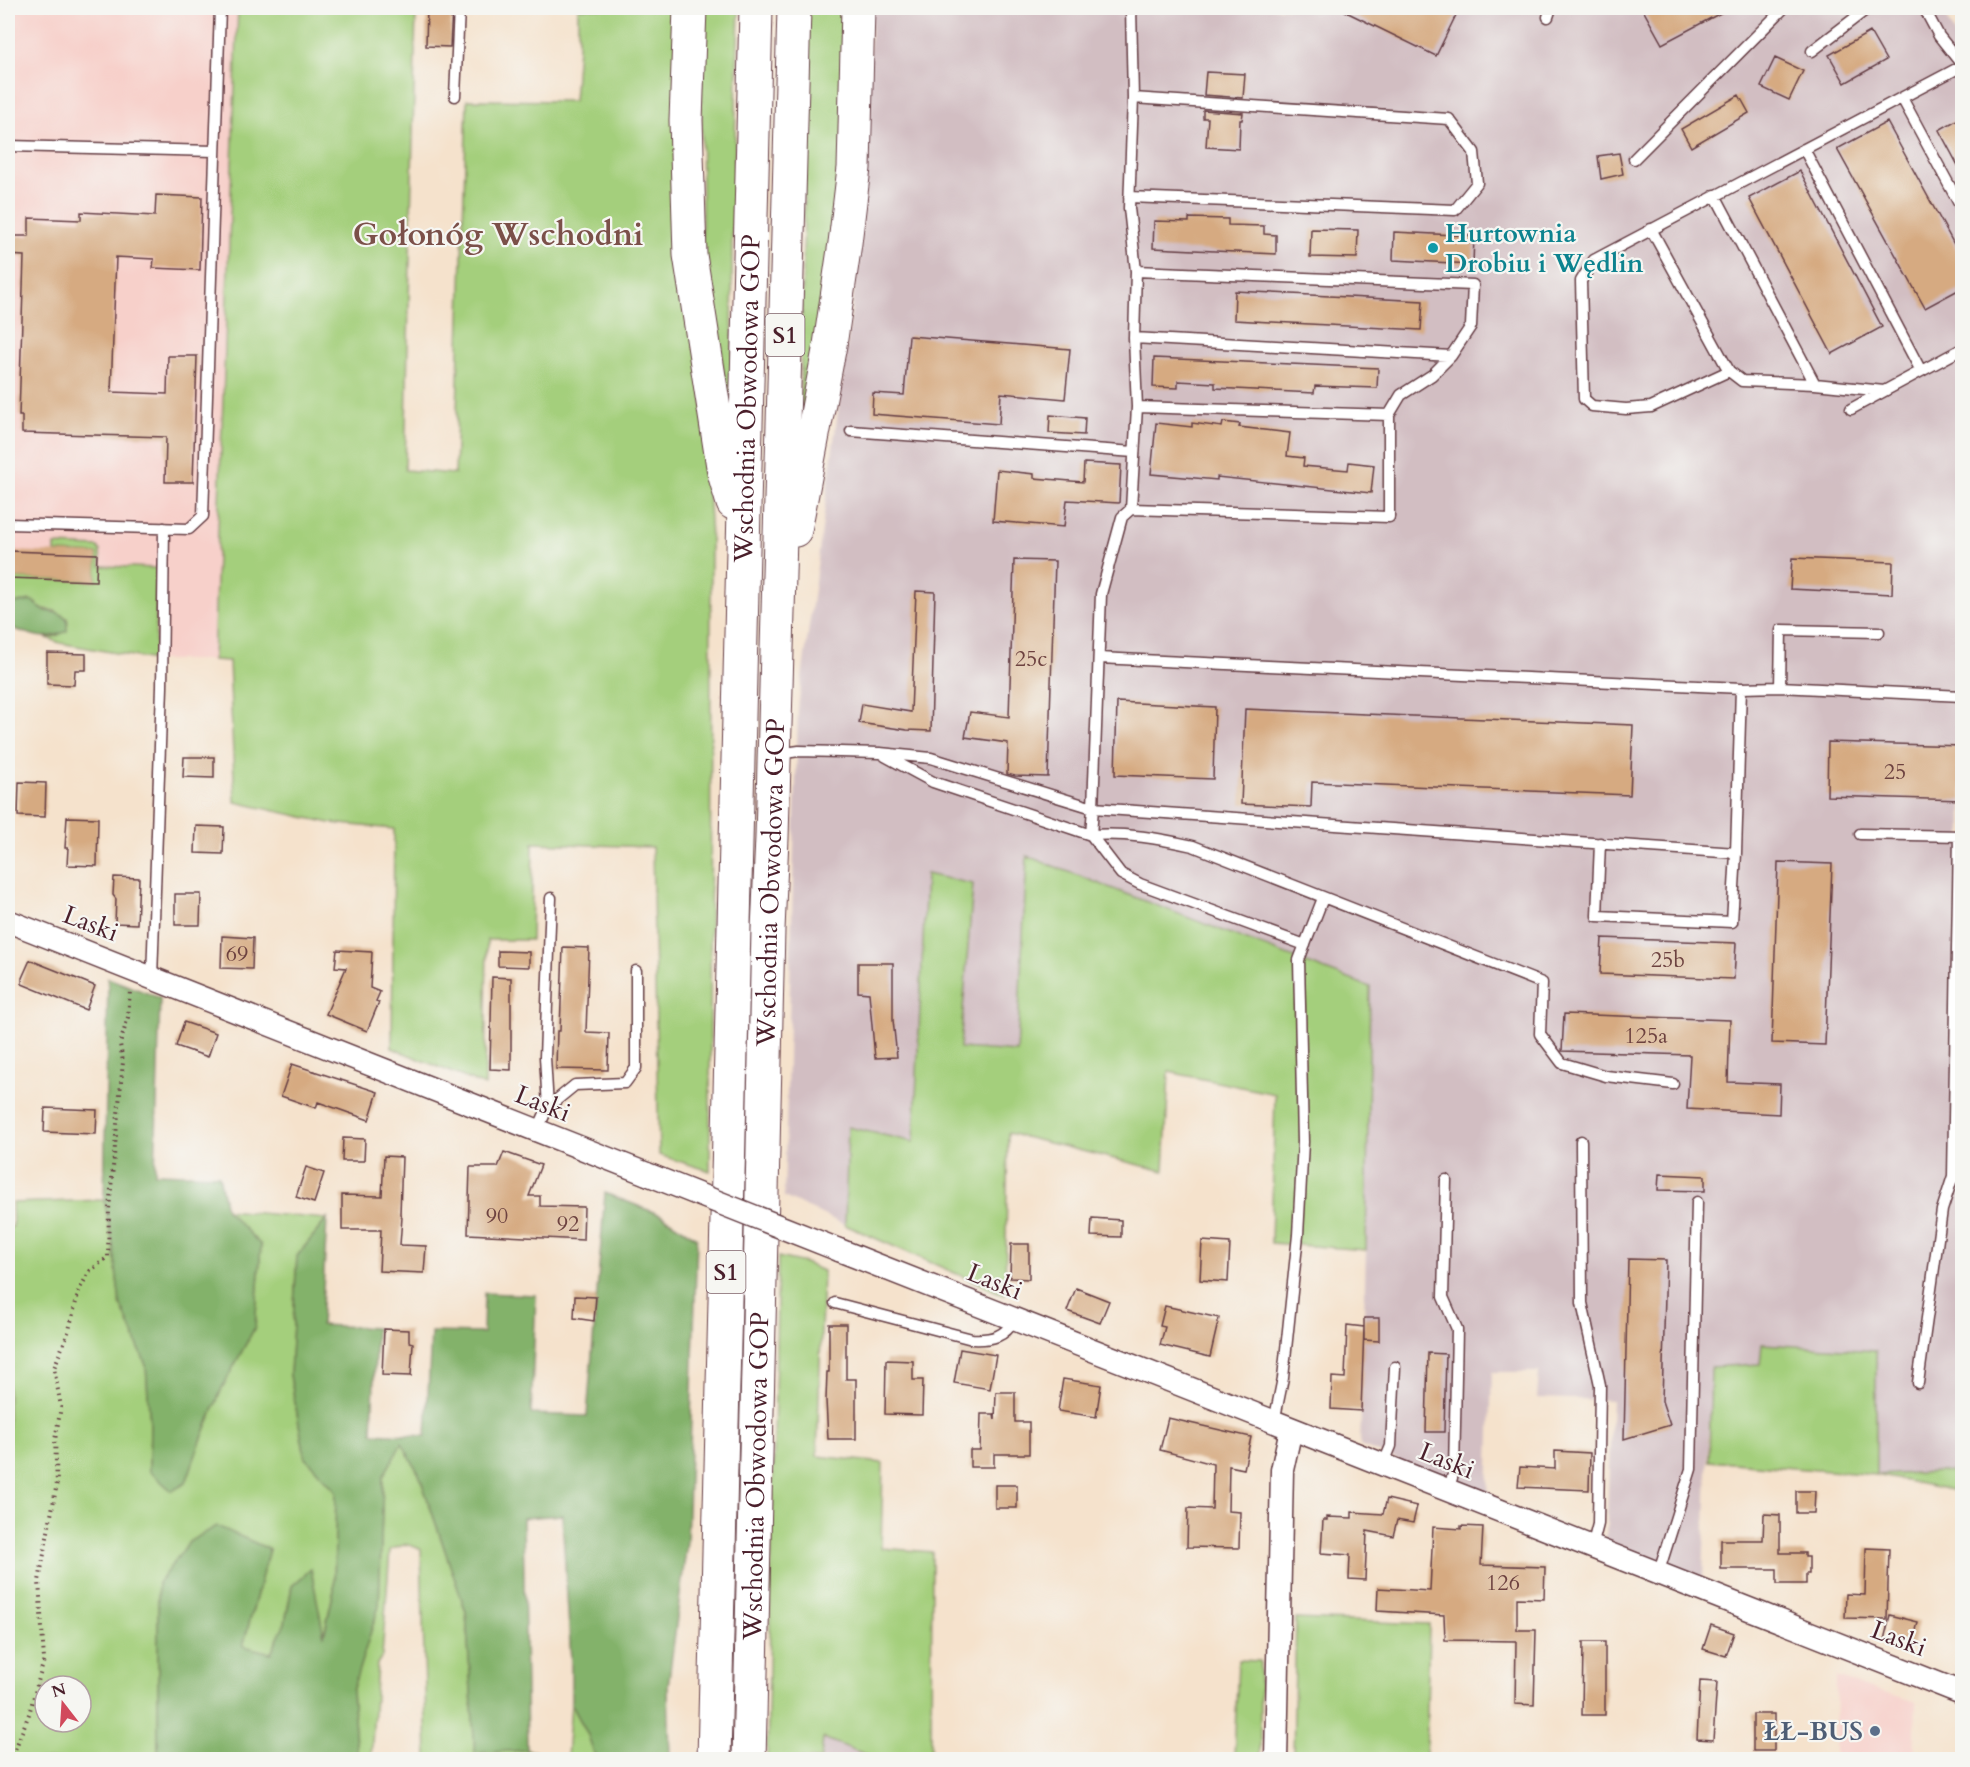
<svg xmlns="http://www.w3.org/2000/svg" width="1970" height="1767" font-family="Cardo,serif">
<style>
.built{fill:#f7d0ca}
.industrial{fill:#d2bec2}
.green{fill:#a4cf7b;stroke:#777753;stroke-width:1.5;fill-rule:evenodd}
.forest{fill:#83b26b;stroke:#66684b;stroke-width:1.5}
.building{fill:#d6aa81}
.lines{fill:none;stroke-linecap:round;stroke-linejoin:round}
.service-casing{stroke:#643c43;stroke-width:13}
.minor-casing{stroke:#643c43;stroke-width:25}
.motorway-casing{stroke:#643c43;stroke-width:35}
.path{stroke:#643c43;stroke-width:4;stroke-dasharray:1.5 4.5;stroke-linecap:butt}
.service{stroke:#fff;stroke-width:10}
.minor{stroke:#fff;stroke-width:22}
.motorway{stroke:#fff;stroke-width:33}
.tram{stroke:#4a1f2b;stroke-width:1.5}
.minor-bridge-casing{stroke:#643c43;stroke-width:25;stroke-linecap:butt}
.minor-bridge{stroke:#fff;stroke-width:22}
.culture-dot{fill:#0f9aa8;stroke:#f6f6f2;stroke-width:2}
.service-dot{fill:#5c6f8a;stroke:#f6f6f2;stroke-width:2}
.labels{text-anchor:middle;stroke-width:4.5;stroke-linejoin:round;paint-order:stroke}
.number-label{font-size:22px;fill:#6d4240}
.shield{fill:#f6f6f2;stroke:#7e6067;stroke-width:1.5}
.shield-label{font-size:24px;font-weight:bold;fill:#4a1f2b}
.culture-label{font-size:26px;font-weight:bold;fill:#0d838f;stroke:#f6f6f2;text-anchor:start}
.street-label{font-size:26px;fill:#4a1f2b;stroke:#f6f6f2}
.service-label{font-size:26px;font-weight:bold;fill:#4e5e75;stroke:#f6f6f2;text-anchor:end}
.district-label{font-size:32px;font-weight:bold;fill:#7b5049;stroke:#f6f6f2}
</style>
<rect width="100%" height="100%" fill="#f6f6f2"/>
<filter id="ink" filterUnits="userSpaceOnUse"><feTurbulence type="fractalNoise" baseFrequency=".0167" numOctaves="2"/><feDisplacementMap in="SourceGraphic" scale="12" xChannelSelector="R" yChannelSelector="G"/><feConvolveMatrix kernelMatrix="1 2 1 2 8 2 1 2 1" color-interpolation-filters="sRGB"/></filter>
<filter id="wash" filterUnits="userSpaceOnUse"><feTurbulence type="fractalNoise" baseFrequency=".008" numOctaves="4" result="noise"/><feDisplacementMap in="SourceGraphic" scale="24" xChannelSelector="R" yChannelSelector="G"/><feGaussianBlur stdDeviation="1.35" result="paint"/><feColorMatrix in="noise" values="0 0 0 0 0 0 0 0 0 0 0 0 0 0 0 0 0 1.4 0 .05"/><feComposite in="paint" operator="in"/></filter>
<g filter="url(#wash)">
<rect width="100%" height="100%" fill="#f5e2cc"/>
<path class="built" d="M8,8H238L213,660H155L60,643L8,627Z
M1836,1677L1916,1702L1914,1759H1835Z"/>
<path class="industrial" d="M872,8H1941L1962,49V1471L1876,1475V1351L1763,1344L1760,1364L1711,1368L1703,1578L1606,1541L1612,1400L1537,1398L1539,1372H1492L1488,1494L1360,1446L1366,1250L1370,987L1027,856L1018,1052L960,1048L973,884L926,874L914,1143L848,1127L845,1225L784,1197L798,708L861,240Z
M822,1738L878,1759L821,1760Z"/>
<path class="green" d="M238,8H416L405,470L455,474L467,100L574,101L578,47V8H679L711,538L710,1171L659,1155L652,847L533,843L531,940H487L485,1086L392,1048L394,829L330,823L235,802L229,661L213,660Z
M701,8H739L732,243L733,422L702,264Z
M808,8H846L843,151L807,410L800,414Z
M55,545L98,547L100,550L101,566L157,568L155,660L60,643L47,638L57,636L68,623L67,618L55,611L39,608L37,604L29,600L22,603H13L8,597V578L96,581L97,554L55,552Z
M1027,856L1370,987L1366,1250L1271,1243L1275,1094L1169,1072L1164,1171L1008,1133L1005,1295L845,1225L848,1127L914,1142L926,874L973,884L960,1048L1017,1052Z
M104,1200L113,1244L120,1303L146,1365L150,1425L149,1471L186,1482L198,1448L222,1388L255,1327L261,1246L226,1210L327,1219L297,1256L290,1375L305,1457L336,1491L334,1590L323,1638L311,1570L292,1586L285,1623L271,1654L243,1646L269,1549L158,1583V1759L8,1760V1227H13L12,1203ZM45,1686H81V1722H45Z
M778,1257L805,1263L823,1271L817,1456L883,1463L881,1548L932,1552L931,1759H878L823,1738L821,1759H767Z
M1762,1344L1876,1351V1475L1962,1471V1492L1876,1475L1709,1461L1711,1367L1760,1364Z
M402,1442L419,1474L466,1612L475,1753L527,1750L567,1758L571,1703L588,1735L596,1759H427L421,1549L406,1544L390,1550L382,1656L377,1664L371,1759H357L352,1691L379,1605L383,1477Z
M1296,1619L1429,1624L1426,1759H1293Z
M1238,1660L1260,1661V1759H1234Z"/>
<path class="forest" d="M8,597L14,603L33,601C36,604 38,607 41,609C51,614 59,610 67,619V631C43,643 31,634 8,627Z
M108,978L160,998L155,1173L219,1175L226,1210L261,1245L255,1327L222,1388L198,1448L186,1483L172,1491L149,1471L150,1425L146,1365L120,1303L113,1244L104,1200Z
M605,1193L661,1215L697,1238L687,1542L668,1686L670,1759H596L588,1735L571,1703V1661L562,1515L523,1518L527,1750L475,1753L466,1612L419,1474L402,1443L383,1477L379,1606L352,1691L357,1759H158V1583L190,1541L217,1526L269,1549L243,1646L271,1653L285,1623L292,1586L311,1569L324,1636L334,1590L336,1491L305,1457L290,1375L297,1256L327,1219L321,1325L376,1328L372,1433L426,1436L431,1332L483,1333L484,1293L536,1295L531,1414L587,1416Z"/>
<g id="blocks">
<path class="building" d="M427,8H452L450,47L426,46Z
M1338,8H1445L1457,13L1436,56Z
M1642,8H1730L1662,44Z
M1870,32L1886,60L1845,83L1829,55Z
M1775,58L1803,71L1789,100L1761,87Z
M1206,72L1245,74L1243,98L1204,95Z
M1739,95L1749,113L1691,147L1681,129Z
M1203,110L1243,113L1242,120H1240L1239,149L1206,147L1208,118H1203Z
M1962,117V173L1939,130Z
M1887,122L1962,259V288L1925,308L1837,149Z
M1619,153L1623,174L1601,179L1598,156Z
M1800,171L1882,327L1832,354L1749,198Z
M156,195L202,197L200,270L153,268L154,259L116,257L111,392L167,394L168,356H197L193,482H165L166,437L22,433V416H19L24,256L8,255V236H29V218L81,220V212L155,216Z
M1189,218L1228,219V225L1264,226V234L1276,235V254L1153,248L1154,221L1189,222Z
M1311,229L1358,230L1357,258L1310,257Z
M1394,232L1474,236L1473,264L1393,260Z
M1235,291L1423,301L1421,330L1234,320Z
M909,336L1070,349L1065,399L1001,393L999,424L872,414L873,393L904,395Z
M1154,358L1378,368L1377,388L1315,386L1314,393L1215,388V383L1178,381V388L1153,387Z
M1050,415L1085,418L1084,435L1049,433Z
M1223,422L1240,424L1239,427L1290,433L1287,456L1304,458L1303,466L1348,470L1349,462L1374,465L1371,493L1217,477V480L1151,474L1156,423L1192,427V423L1222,427Z
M1084,463L1121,465L1119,503L1067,500L1064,527L993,521L997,470L1034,474V478L1083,482Z
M8,551L97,554L96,581L8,578Z
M1792,558L1893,562L1892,594L1790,589Z
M1014,560L1055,561L1048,777L1015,776L1007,774L1008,743L965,737L970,712L1009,717Z
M916,591L935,592L931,731L907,730L859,723L862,704L911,712Z
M47,653L86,654V670H75L74,685L47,684Z
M1117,702L1215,707L1213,779L1115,775Z
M1245,709L1633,725L1630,795L1312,782L1311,807L1241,804Z
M1828,742L1962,746V800L1827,796Z
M184,757H214V778L183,777Z
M19,782L46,783L45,817L18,816Z
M67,817L98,818L97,866L67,865L68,848H65Z
M196,826L224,827L223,854L195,853Z
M1778,862L1832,864L1825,1045L1772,1043Z
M114,877L139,878L137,924L115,923L116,899L113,895Z
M175,894H201L200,925H175Z
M222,936L253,938L252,969L221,968Z
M1602,938L1736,943L1734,979L1600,974Z
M563,947L589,948L586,1032L609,1033L608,1070L556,1069L557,1031H560Z
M337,950L372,952L370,988L380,992L376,1001L379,1002L367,1031L326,1014L346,968L335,967Z
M498,951L529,952V967L498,966Z
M30,960L95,986L86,1010L22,984V978Z
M858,963H893V1020L897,1057L875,1058L869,993L858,992Z
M492,977L511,978V1070L490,1069Z
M1564,1014L1730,1020L1728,1082L1780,1084L1779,1114L1687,1109L1690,1055L1562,1051Z
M184,1022L216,1033L208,1057L176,1046Z
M292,1064L378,1092L369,1120L318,1102L316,1108L281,1096Z
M45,1108L97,1110L96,1134L44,1132Z
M343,1138L365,1139L364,1161H342Z
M504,1152L541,1165L529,1196H540V1206L584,1207L583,1240L468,1234L470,1167H498Z
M384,1156L402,1157L400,1214L402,1217L400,1245L426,1246L424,1273L379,1271L381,1230H342V1195L382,1196Z
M306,1167L324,1173L314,1203L296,1197Z
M1659,1174L1705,1176V1191L1658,1190Z
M1092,1218L1121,1220V1237L1091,1236Z
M1202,1241L1230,1243L1228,1282L1200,1280Z
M1011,1244H1029V1279L1010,1278Z
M1628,1259L1666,1260L1662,1401L1670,1425L1624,1439Z
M1076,1288L1109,1301L1100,1323L1067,1311Z
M575,1296L596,1297L594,1321L574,1318Z
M1165,1306L1219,1318L1210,1357L1160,1345L1165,1327L1160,1326Z
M1364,1318H1379V1341L1364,1340Z
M829,1324H846V1379H856V1439H828L826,1400L827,1372H829Z
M1347,1325L1364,1327L1361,1411L1331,1409L1332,1377L1345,1378Z
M384,1329L409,1330V1342L413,1343L411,1376L382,1375Z
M960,1349L996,1355L990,1389L954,1383Z
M1428,1353L1446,1354L1444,1432H1426Z
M886,1360L913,1361V1380H923L922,1415L885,1414Z
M1063,1379L1101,1385L1096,1417L1058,1411Z
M996,1392H1015V1422H1029V1454H994V1467H970V1450H980L981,1414H994L995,1420Z
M1168,1418L1251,1437L1244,1469L1229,1466L1228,1511L1240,1512L1239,1548L1187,1547L1188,1508L1212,1509L1213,1464L1160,1450Z
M1555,1451L1590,1453L1589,1490L1518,1487L1520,1467L1555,1469Z
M995,1485H1017V1508H995Z
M1796,1491H1815L1814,1513H1796Z
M1387,1499L1417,1506L1413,1523L1397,1520L1393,1536L1367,1531L1365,1580L1349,1579L1350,1555L1321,1553L1323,1520H1327V1517L1352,1518V1512L1383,1514Z
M1764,1514L1780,1515V1553H1805V1557H1809V1574H1806V1584H1777V1569H1721V1540H1763Z
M1461,1526L1483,1527L1481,1565L1545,1567L1544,1599L1517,1598V1630H1536L1534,1705L1515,1704L1516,1641L1445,1640L1444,1615L1377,1611L1378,1588L1430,1591L1433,1527L1461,1529Z
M1866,1548L1889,1549L1887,1619L1845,1618L1846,1594L1865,1595Z
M1890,1615L1918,1622L1912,1647L1884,1640Z
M1711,1625L1734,1633L1726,1656L1703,1649Z
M1583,1642H1605V1715H1582Z
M1700,1681L1717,1682L1713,1740L1697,1739Z
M1753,1714H1774V1751H1753Z"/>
</g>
</g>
<g filter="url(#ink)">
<use href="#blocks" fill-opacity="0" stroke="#643c43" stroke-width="1.5"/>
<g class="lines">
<g class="service-casing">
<path id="service" d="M1131,8L1133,98L1129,208L1136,271L1134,338L1137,407L1131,509L1122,517L1101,594L1093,808L1736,853L1741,688
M1924,8L1939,36L1962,65
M1548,17L1551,8
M1812,51L1868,8
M455,96L459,8
M1902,98L1962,209
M8,146L215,151
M1804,149L1921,371
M1634,159L1784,8
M1715,195L1815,384
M1129,197L1455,210L1477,183L1474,152L1449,119L1133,98
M1651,229L1729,371L1742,381L1815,384L1884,391
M1134,338L1451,356
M1729,371L1651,407L1626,409L1592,406L1584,399L1581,281L1594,260L1962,66
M1137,407L1389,415
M1851,409L1962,349
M851,431L1134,452
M1131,509L1389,517V415L1401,395L1432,375L1451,356L1471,326L1473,285L1136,271
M8,524L189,529L203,516L220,8
M1099,658L1741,688L1780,687L1962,696
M1780,687L1781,630L1879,632
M778,754L799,751L880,753L931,758L1093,808L1091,835C1128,833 1157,838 1193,846L1542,983L1540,1034L1562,1063L1606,1076L1673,1084
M885,756L933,782L1091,835L1121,874L1140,884L1305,945
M1860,834L1962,836
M1959,836L1953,1176L1962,1179
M1600,843L1597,916L1732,922L1736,853
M152,978L162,687L164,528
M548,1107L545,1057L551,898
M537,1131L548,1107L575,1085L625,1083L636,1068V971
M1581,1141L1582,1303L1600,1385L1598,1524L1592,1547
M1446,1180L1443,1297L1457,1329L1454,1471L1448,1491
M835,1303L972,1339C992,1340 1005,1337 1015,1319
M1918,1383L1942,1210L1953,1176
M1274,1422L1283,1378L1298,1235L1303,1142L1299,960L1323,898
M1383,1465L1391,1446L1395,1367
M1658,1574L1691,1469L1697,1202"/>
</g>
<g class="minor-casing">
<path id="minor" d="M8,921L647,1174
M839,1250L1962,1693
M1276,1760L1282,1470L1291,1429"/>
</g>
<g class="motorway-casing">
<g id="motorway">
<path d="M690,8L686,120L690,255L724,473L733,503"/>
<path d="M795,530L830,345L845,243L854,168L858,8"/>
<path id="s1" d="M714,1760L756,8"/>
<path id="s2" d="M749,1760L768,930L772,838L794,8"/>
</g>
</g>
<path class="path" d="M1957,26L1961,34
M11,1760L29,1714L44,1660L39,1581L57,1483L55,1440L61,1407L54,1368L69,1330L79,1290L90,1271L108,1257L109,1209L123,1062L120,1044L128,1017L130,991"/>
<use href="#service" class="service"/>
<use href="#minor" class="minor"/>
<use href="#motorway" class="motorway"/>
<path class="tram" d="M1958,8L1962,17"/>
<g class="minor-bridge-casing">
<path id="minor-bridge" d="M647,1174L839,1250"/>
</g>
<use href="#minor-bridge" class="minor-bridge"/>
</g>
</g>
<circle class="culture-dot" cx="1433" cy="248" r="6"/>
<circle class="service-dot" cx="1875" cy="1731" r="6"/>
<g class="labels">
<g class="number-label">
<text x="1031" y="666">25c</text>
<text x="1895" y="779">25</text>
<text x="237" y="961">69</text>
<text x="1668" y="967">25b</text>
<text x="1646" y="1043">125a</text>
<text x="497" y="1223">90</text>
<text x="568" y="1231">92</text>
<text x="1503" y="1590">126</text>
</g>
<g class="shield">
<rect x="765.5" y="314" width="39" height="42" rx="4.5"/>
<rect x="706.5" y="1251" width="39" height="42" rx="4.5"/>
</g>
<g class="shield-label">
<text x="785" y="343">S1</text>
<text x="726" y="1280">S1</text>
</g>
<g class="culture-label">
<text x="1445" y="242">Hurtownia<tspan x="1445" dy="30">Drobiu i Wędlin</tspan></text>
</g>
<g class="street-label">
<text dy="9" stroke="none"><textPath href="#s1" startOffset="1362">Wschodnia Obwodowa GOP</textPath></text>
<text dy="9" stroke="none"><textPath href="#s2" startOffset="878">Wschodnia Obwodowa GOP</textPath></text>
<text transform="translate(91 923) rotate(21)" y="9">Laski</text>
<text transform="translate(543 1103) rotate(22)" y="9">Laski</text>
<text transform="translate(995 1281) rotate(22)" y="9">Laski</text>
<text transform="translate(1447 1460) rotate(22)" y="9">Laski</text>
<text dy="9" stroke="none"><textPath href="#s2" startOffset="284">Wschodnia Obwodowa GOP</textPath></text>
<text transform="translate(1899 1638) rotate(21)" y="9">Laski</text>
</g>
<g class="service-label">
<text x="1863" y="1740">ŁŁ-BUS</text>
</g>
<g class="district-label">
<text x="498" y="245">Gołonóg Wschodni</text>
</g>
</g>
<rect width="1970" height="1767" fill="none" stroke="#f6f6f2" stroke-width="30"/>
<g transform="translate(63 1704) rotate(343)"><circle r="28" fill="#f6f6f2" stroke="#b1a0a2" stroke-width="1.5"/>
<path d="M0-4.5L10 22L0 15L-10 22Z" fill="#d1495b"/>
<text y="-9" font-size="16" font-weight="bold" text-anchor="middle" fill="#4a1f2b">N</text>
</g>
</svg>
